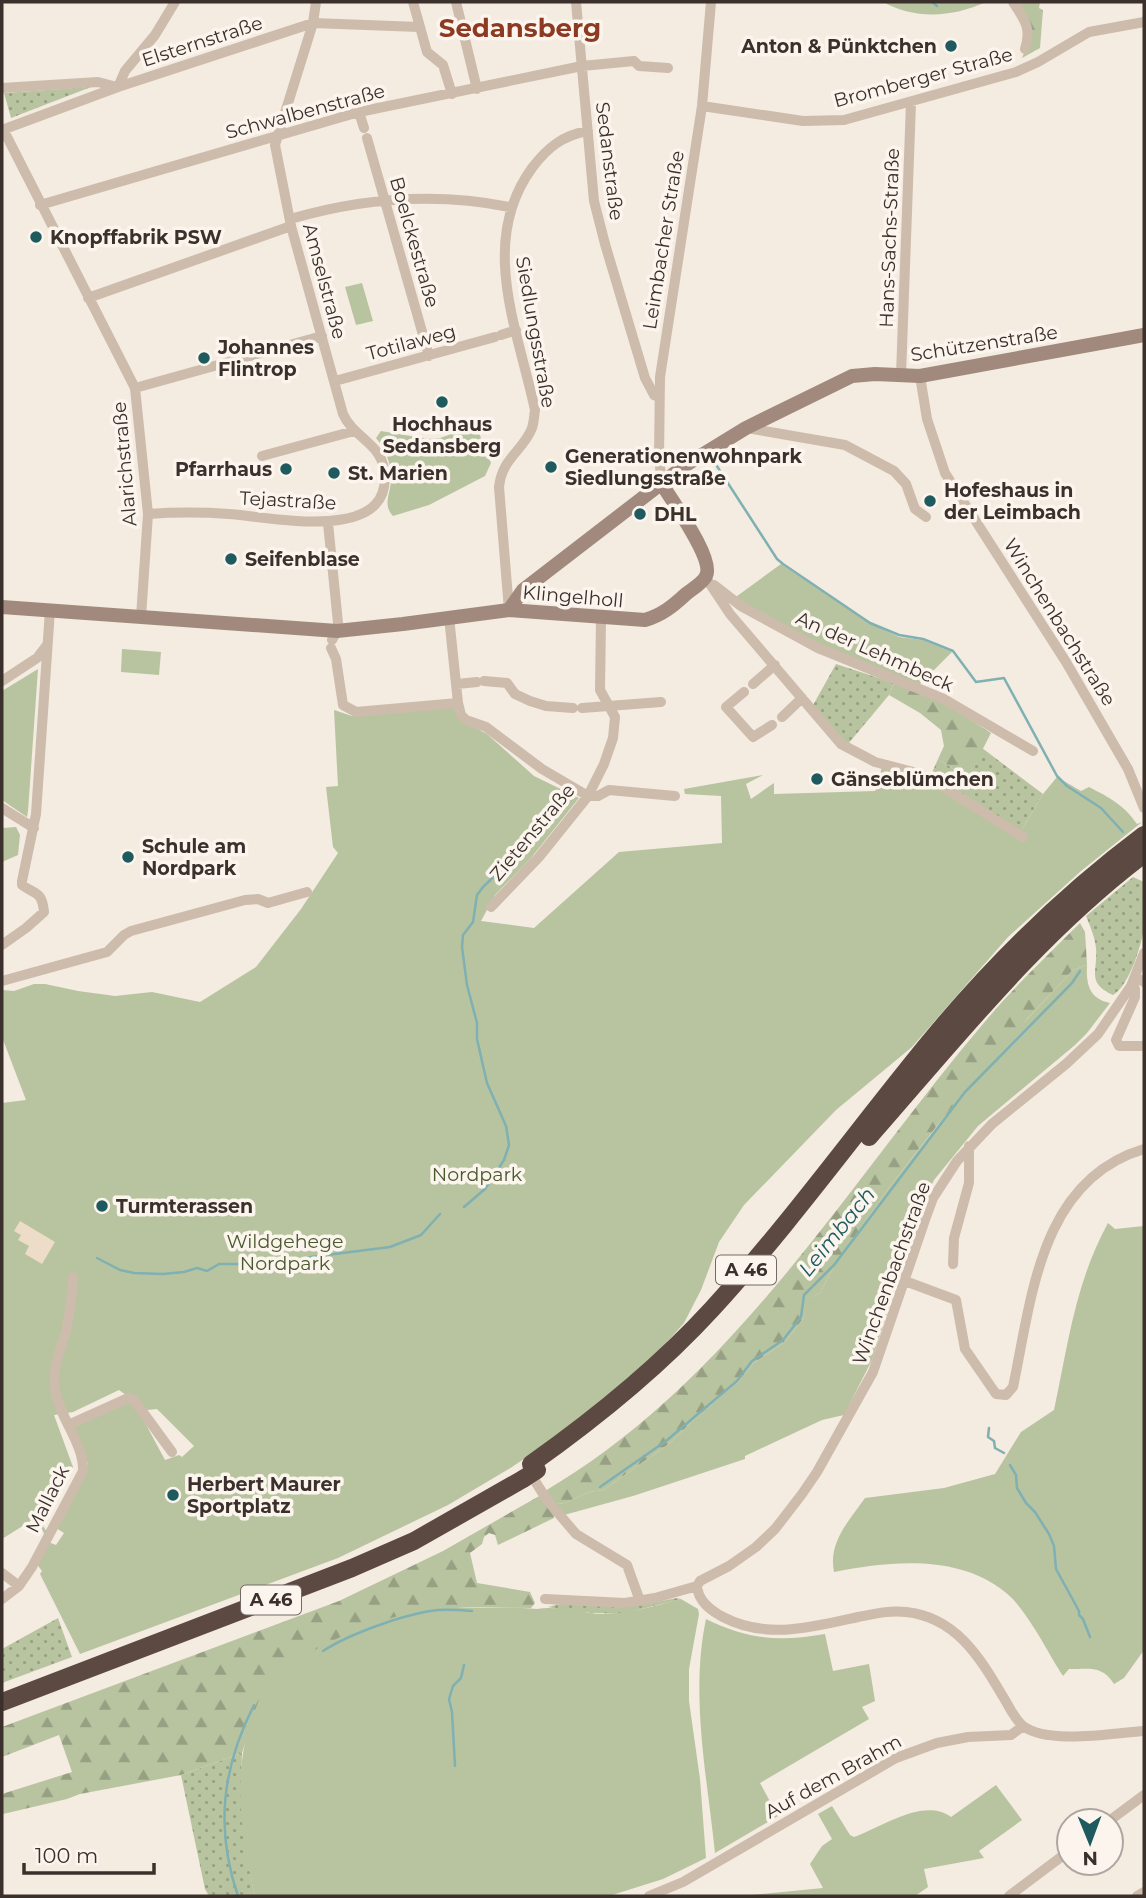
<svg xmlns="http://www.w3.org/2000/svg" width="1146" height="1898" font-family="Montserrat,sans-serif">
<style>
.grass{fill:url(#grass-dots)}
.forest{fill:url(#forest-firs)}
.green{fill:#b8c4a0}
.plaza{fill:#ecdcc8}
.lines{fill:none;stroke-linecap:round;stroke-linejoin:round}
.stream{stroke:#7fb0b2;stroke-width:2.5}
.street{stroke:#cdbbac;stroke-width:10}
.secondary{stroke:#a18a7d;stroke-width:14}
.highway{stroke:#5c4a42;stroke-width:18}
.highway-bridge{stroke:#5c4a42;stroke-width:18}
.poi-dot{fill:#1f5a5e;stroke:#fbf5ee;stroke-width:2.5}
.labels{text-anchor:middle;stroke-width:7;stroke-linejoin:round;paint-order:stroke}
.shield{fill:#fbf5ee;stroke:#756b66;stroke-width:2}
.shield-label{font-size:18px;font-weight:bold;fill:#3b302b}
.street-label{font-size:19px;fill:#3b302b;stroke:#fbf5ee}
.poi-label{font-size:19px;font-weight:bold;fill:#3b302b;stroke:#fbf5ee;text-anchor:start}
.park-label{font-size:19px;fill:#4a5a2e;stroke:#fbf5ee}
.water-label{font-size:21px;font-style:italic;fill:#1f5a5e;stroke:#fbf5ee}
.district-label{font-size:26px;font-weight:bold;fill:#8c3b22;stroke:#fbf5ee}
</style>
<defs>
<pattern id="grass-dots" width="8" height="8" patternUnits="userSpaceOnUse" patternTransform="scale(1.75)"><rect width="8" height="8" fill="#b8c4a0"/><path d="M2 2h.1M6 6h.1" fill="none" stroke="#97a083" stroke-width="1.8" stroke-linecap="round"/></pattern>
<pattern id="forest-firs" width="22" height="20" patternUnits="userSpaceOnUse" patternTransform="scale(1.75)"><rect width="22" height="20" fill="#b8c4a0"/><path d="M5 1l3.5 6h-7zM16 11l3.5 6h-7z" fill="#97a083"/></pattern>
</defs>
<rect width="100%" height="100%" fill="#f4ebe1"/>
<path class="grass" d="M91,87L11,118L4,93Z
M836,664L894,683L889,695L848,744L812,707Z
M982,748L1043,794L1021,831L931,775L938,759L968,778Z
M1133,877L1144,882C1144,896 1146,912 1144,926C1142,945 1129,986 1113,995C1086,982 1098,972 1096,948C1095,937 1090,926 1086,916Z
M677,1598L681,1599L622,1614L573,1612L548,1607L564,1603H651Z
M58,1618L72,1657L2,1683V1649Z
M242,1753C240,1802 244,1848 255,1896H209L205,1889L181,1775Z"/>
<path class="forest" d="M1015,2H1040L1039,8L1043,10L1040,48L1022,58L1030,39Z
M894,683L940,700L991,733L968,778L938,759L944,746L941,730L920,713L889,695Z
M1080,923L1085,932L1087,965L1073,970L1028,1018L936,1127L894,1181L835,1264L820,1293L809,1299L803,1319L785,1342L754,1363L738,1382L698,1416L669,1444L602,1491C584,1489 572,1505 555,1504L545,1491C736,1379 848,1182 988,1018C1016,985 1049,954 1080,923Z
M541,1495L554,1513V1518L498,1545L495,1535L489,1533L484,1537L482,1544L470,1553L477,1583L530,1592L535,1603L531,1608L442,1607L357,1630L259,1701L242,1753L181,1775L80,1794L67,1799L3,1814L2,1817V1794L72,1772L59,1735L2,1757V1727L339,1601L443,1551Z"/>
<path class="green" d="M883,2H986C953,17 916,20 883,2Z
M362,283L373,321L356,325L345,287Z
M473,418L491,463L485,476L429,505L393,516C382,504 391,494 391,479C391,463 386,450 376,438L381,431L428,439L440,438L466,429L464,419Z
M781,564L869,623L899,637L922,640L952,652L918,686L821,648L764,613L755,612L733,599Z
M122,649L161,652L159,675L121,672Z
M38,669L28,811L27,817L2,800V691Z
M452,705L466,723L487,734L534,776L579,798L531,858L495,895L481,921L534,928L619,852L722,843L721,796L685,794L684,789L763,775L746,784L751,799L774,783V794L875,791L882,767L930,784L1021,831L1043,794L1057,777L1081,791L1089,787C1110,798 1123,804 1137,824L1142,822L1081,871L1008,937L912,1047L836,1110L744,1205L719,1242L701,1290L684,1323L647,1365L578,1422L512,1467L448,1505L338,1558L80,1654L40,1574L42,1571L36,1563L48,1542L56,1545L64,1533L56,1528L88,1464L74,1427L125,1401L136,1406L165,1460L179,1455L182,1457L194,1446L157,1409L147,1410L119,1390L73,1412L54,1415L73,1467L43,1526L47,1532L45,1536L37,1517L2,1539V1103L26,1100L2,1037V990L14,991L34,984H45L78,991L115,996L152,992L200,1002L256,967L301,909L338,853L333,847L326,787L338,786L334,710L352,716Z
M16,827L20,835L18,855L2,862V828Z
M1087,965C1086,984 1089,999 1110,1003L1087,1033L1075,1045L978,1126L934,1180L920,1210L872,1360L844,1415L822,1420L745,1456V1459L633,1496L564,1515L555,1504C572,1505 584,1489 602,1491L669,1444L698,1416L738,1382L754,1363L785,1342L803,1319L808,1299L820,1293L835,1264L894,1181L989,1060L1073,970Z
M1108,1223L1115,1229L1144,1226V1650L1124,1678L1114,1684C1102,1665 1090,1669 1069,1669L1063,1676C1048,1653 1026,1608 1005,1592C958,1554 890,1561 834,1572C828,1542 849,1521 865,1498L944,1488L995,1474L1021,1432L1054,1410C1068,1345 1075,1283 1108,1223Z
M681,1599L698,1609L699,1614L689,1669V1701L700,1779L706,1858L663,1879L609,1896H255C240,1833 230,1764 258,1703C282,1651 388,1613 442,1607C454,1606 467,1608 479,1608C498,1608 518,1607 537,1609C559,1605 582,1614 604,1614C630,1614 656,1605 681,1599Z
M706,1619C749,1640 779,1642 825,1634L833,1671L869,1664L875,1701L862,1707L869,1719L760,1783L778,1816L715,1853C707,1775 690,1696 706,1619Z
M996,1785L1022,1820L979,1851L984,1858L924,1869L928,1887L915,1896H741L823,1888L810,1864L822,1846L832,1839L818,1814L832,1806L850,1835L854,1837C882,1827 924,1797 951,1817Z"/>
<path class="plaza" d="M20,1221L55,1242L42,1264L25,1254L29,1246L18,1240L21,1235L14,1231Z"/>
<g class="lines">
<path class="stream" d="M932,2L937,6
M713,460L777,559L783,564L870,623L899,635L923,639L953,651L976,682L1004,678L1057,776L1067,786L1101,808L1123,832
M464,1207L485,1189L504,1160L509,1145L506,1126L487,1083L477,1039V1023L467,985L462,947L463,935L473,922L477,895L483,887L530,842L542,824
M97,1258L120,1270L134,1273L163,1274L184,1272L197,1268L207,1271L219,1264H287L311,1257L390,1247L421,1235L440,1214
M989,1428L988,1437L994,1441L995,1448L1004,1453
M1010,1465L1016,1475L1017,1488L1026,1503L1035,1512L1049,1534L1054,1546L1056,1569L1079,1611V1615L1083,1619L1090,1637
M600,1487L666,1441L737,1381L752,1361L783,1340L801,1317L804,1295L834,1265L965,1092L1072,983L1080,971
M323,1651C349,1634 407,1613 438,1610C449,1609 461,1610 472,1611
M455,1766L452,1712L449,1699L453,1686L461,1678L464,1665
M238,1896C215,1829 222,1768 254,1705"/>
<path class="street" d="M413,2L427,52L443,65L452,94
M456,2L477,89
M576,2L594,201L605,244L645,378L654,395L659,397
M1013,2C1024,19 1032,28 1025,49
M118,87L125,71L155,35L175,2
M2,88L98,82L117,87
M702,106L803,121L844,120L1016,72L1038,62L1089,32L1144,22
M359,112L364,128
M3,129L135,388L148,514L141,617
M2,130L118,87L313,23L419,27
M367,138L429,356
M40,205L359,112L582,66L634,61L639,66L668,68
M290,219C362,198 436,192 510,207
M88,298L291,226
M501,335L516,330
M901,375L911,103
M920,376L927,419L945,473L1066,662L1128,769L1144,808
M335,381L495,337
M135,388L322,336
M747,428L845,445L894,471L906,484L915,509L926,517
M262,456L354,431
M662,484L659,458L660,377L702,106L711,2
M148,514C176,512 202,512 229,514C271,517 396,545 384,469C380,443 353,437 343,414L291,226L275,145L313,23L316,2
M328,523L338,623L337,631L332,640
M706,578L730,614L841,744L875,762L917,773L932,780L1023,837
M714,585L741,606L818,648L944,699L1033,751
M509,610L499,487C502,458 523,451 532,428C534,422 534,416 535,410C518,330 478,242 532,168C547,148 563,135 588,131
M449,617L458,703L461,715L466,720L486,727L542,769L588,796H598L609,790L675,796
M331,648L336,659L343,705L356,712L458,703
M2,681L37,658L47,645
M484,681L507,683L515,694L530,701L546,706L573,708
M457,684L477,682
M753,684L775,665
M744,692L726,707L753,737L772,725
M582,708L661,702
M782,717L802,698
M2,808L34,828
M491,907L539,857L588,796L604,764L613,738L615,717L600,690L601,619
M2,945L26,928L44,912C42,891 36,895 22,885V881L36,814L50,610
M2,981L107,952L124,935L131,931L245,900L258,899L268,903L307,892
M1144,982L1139,979L1131,986L1135,989V997L1116,1040L1119,1046H1144
M953,1264L954,1238L969,1183V1146
M905,1281L956,1300L965,1349L996,1394L1006,1395L1013,1387C1032,1297 1040,1180 1144,1149
M68,1425L128,1398L134,1400L172,1452
M528,1470L547,1500L576,1534L627,1565L640,1601
M2,1573L19,1586
M697,1586C698,1601 710,1610 723,1617C767,1640 813,1627 858,1617C874,1614 889,1610 906,1612C955,1617 979,1656 1002,1695C1008,1704 1014,1719 1023,1726C1049,1745 1113,1733 1144,1731
M2,1599L19,1586L32,1567L83,1471C84,1443 59,1418 55,1389C52,1368 60,1351 66,1331C70,1313 72,1295 73,1277
M545,1599L625,1603L655,1598L697,1586L700,1581L729,1566L756,1547L775,1529L802,1494L817,1472L873,1372L926,1217L933,1198L957,1161L992,1124L1066,1064L1098,1034L1131,986L1144,953
M1109,1821L1144,1795
M649,1896L683,1882L896,1758L937,1743L968,1737L1011,1735L1023,1726
M1009,1896L1069,1851
M1137,1896L1144,1892"/>
<path class="secondary" d="M2,607L337,631L403,624L509,610L645,620C662,615 673,606 686,594C692,589 703,583 706,576C715,559 671,500 662,484
M509,610L523,590L684,466L746,428L852,376L875,374L920,376L1144,335"/>
<path class="highway" d="M869,1137C956,1038 1038,934 1144,854
M531,1464C596,1418 658,1368 712,1309C789,1225 855,1133 927,1045C990,968 1064,895 1144,835
M2,1702L352,1568L414,1541L523,1479"/>
<path class="highway-bridge" d="M523,1479L537,1470"/>
</g>
<g class="poi-dot">
<circle cx="951" cy="46" r="7"/>
<circle cx="36" cy="237" r="7"/>
<circle cx="204" cy="358" r="7"/>
<circle cx="442" cy="402" r="7"/>
<circle cx="551" cy="467" r="7"/>
<circle cx="286" cy="469" r="7"/>
<circle cx="334" cy="473" r="7"/>
<circle cx="930" cy="501" r="7"/>
<circle cx="640" cy="514" r="7"/>
<circle cx="231" cy="559" r="7"/>
<circle cx="817" cy="779" r="7"/>
<circle cx="128" cy="857" r="7"/>
<circle cx="102" cy="1206" r="7"/>
<circle cx="173" cy="1495" r="7"/>
</g>
<g class="labels">
<g class="shield">
<rect x="716" y="1255.5" width="60" height="29" rx="5"/>
<rect x="241" y="1585.5" width="60" height="29" rx="5"/>
</g>
<g class="shield-label">
<text x="746" y="1276">A 46</text>
<text x="271" y="1606">A 46</text>
</g>
<g class="street-label">
<text transform="translate(202 41) rotate(-18)" y="7">Elsternstraße</text>
<text transform="translate(923 77) rotate(-15)" y="7">Bromberger Straße</text>
<text transform="translate(305 111) rotate(-15)" y="7">Schwalbenstraße</text>
<text transform="translate(610 161) rotate(83)" y="7">Sedanstraße</text>
<text transform="translate(889 238) rotate(-88)" y="7">Hans-Sachs-Straße</text>
<text transform="translate(663 240) rotate(-81)" y="7">Leimbacher Straße</text>
<text transform="translate(415 242) rotate(74)" y="7">Boelckestraße</text>
<text transform="translate(325 281) rotate(75)" y="7">Amselstraße</text>
<text transform="translate(536 332) rotate(80)" y="7">Siedlungsstraße</text>
<text transform="translate(411 342) rotate(-15)" y="7">Totilaweg</text>
<text transform="translate(984 343) rotate(-9)" y="7">Schützenstraße</text>
<text transform="translate(124 464) rotate(-95)" y="7">Alarichstraße</text>
<text transform="translate(288 500) rotate(3)" y="7">Tejastraße</text>
<text transform="translate(573 596) rotate(5)" y="7">Klingelholl</text>
<text transform="translate(1060 622) rotate(58)" y="7">Winchenbachstraße</text>
<text transform="translate(875 651) rotate(24)" y="7">An der Lehmbeck</text>
<text transform="translate(532 832) rotate(-50)" y="7">Zietenstraße</text>
<text transform="translate(891 1273) rotate(-70)" y="7">Winchenbachstraße</text>
<text transform="translate(47 1499) rotate(-63)" y="7">Mallack</text>
<text transform="translate(833 1776) rotate(-29)" y="7">Auf dem Brahm</text>
</g>
<g class="poi-label">
<text x="937" y="53" text-anchor="end">Anton &amp; Pünktchen</text>
<text x="50" y="244">Knopffabrik PSW</text>
<text x="218" y="354">Johannes<tspan x="218" dy="22">Flintrop</tspan></text>
<text x="442" y="431" text-anchor="middle">Hochhaus<tspan x="442" dy="22">Sedansberg</tspan></text>
<text x="565" y="463">Generationenwohnpark<tspan x="565" dy="22">Siedlungsstraße</tspan></text>
<text x="272" y="476" text-anchor="end">Pfarrhaus</text>
<text x="348" y="480">St. Marien</text>
<text x="944" y="497">Hofeshaus in<tspan x="944" dy="22">der Leimbach</tspan></text>
<text x="654" y="521">DHL</text>
<text x="245" y="566">Seifenblase</text>
<text x="831" y="786">Gänseblümchen</text>
<text x="142" y="853">Schule am<tspan x="142" dy="22">Nordpark</tspan></text>
<text x="116" y="1213">Turmterassen</text>
<text x="187" y="1491">Herbert Maurer<tspan x="187" dy="22">Sportplatz</tspan></text>
</g>
<g class="park-label">
<text x="477" y="1181">Nordpark</text>
<text x="285" y="1248">Wildgehege<tspan x="285" dy="22">Nordpark</tspan></text>
</g>
<g class="water-label">
<text transform="translate(837 1232) rotate(-51)" y="7">Leimbach</text>
</g>
<g class="district-label">
<text x="520" y="37">Sedansberg</text>
</g>
</g>
<rect width="1146" height="1898" fill="none" stroke="#3b302b" stroke-width="7"/>
<g transform="translate(1090 1842) rotate(179)"><circle r="33" fill="#fbf5ee" stroke="#aea6a0" stroke-width="2"/>
<path d="M0-5L12 26L0 18L-12 26Z" fill="#1f5a5e"/>
<text y="-10" font-size="19" font-weight="bold" text-anchor="middle" fill="#3b302b">N</text>
</g>
<path d="M24 1863v10h130v-10" fill="none" stroke="#3b302b" stroke-width="3.5"/>
<text x="35" y="1863" font-size="21" fill="#3b302b" stroke="#fbf5ee" stroke-width="5" paint-order="stroke">100 m</text>
</svg>
